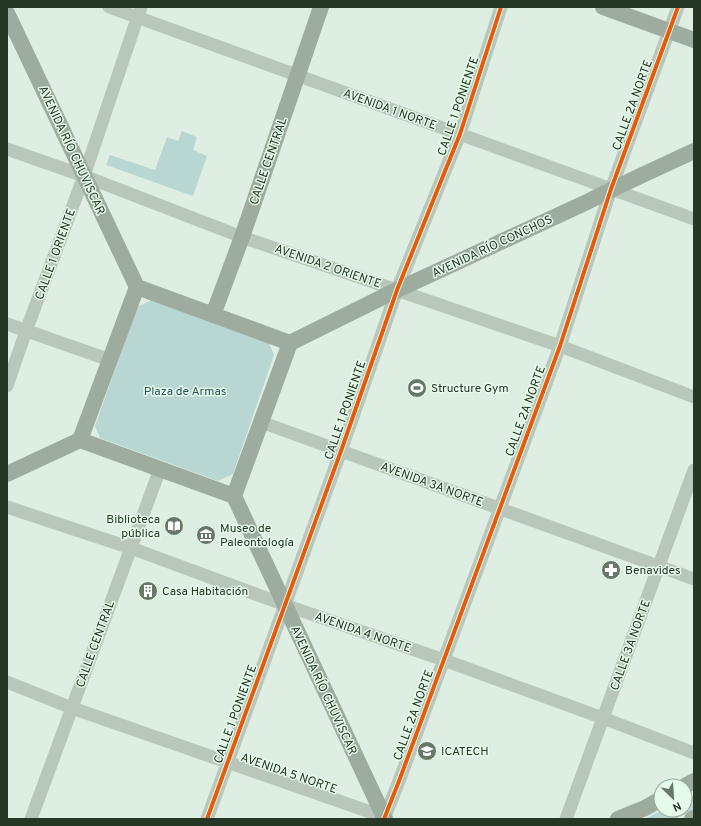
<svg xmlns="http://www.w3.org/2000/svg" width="701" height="826" font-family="Overpass,sans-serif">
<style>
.green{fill:#b8d7d2}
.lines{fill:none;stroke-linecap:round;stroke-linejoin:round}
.minor{stroke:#b8c7ba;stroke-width:13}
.major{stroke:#9eab9f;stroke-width:16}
.cycleway-casing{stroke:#e5fbea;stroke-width:6}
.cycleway{stroke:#e8590c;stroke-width:4}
.labels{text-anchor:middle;stroke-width:3;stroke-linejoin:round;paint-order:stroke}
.street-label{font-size:12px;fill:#263726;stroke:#e5fbea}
.poi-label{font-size:12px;fill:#263726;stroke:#e5fbea;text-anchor:start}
.park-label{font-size:12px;fill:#285658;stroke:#e5fbea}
</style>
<rect width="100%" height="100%" fill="#dfeee2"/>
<path class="green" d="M182,131L197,137L193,150L207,156L193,196L106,165L110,155L155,170L167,137L178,141Z
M152,300L269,343L274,355L233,474L218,481L100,438L95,426L137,307Z
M694,796V810L675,819H644L663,810H685V800Z"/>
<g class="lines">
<path class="minor" d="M109,7L694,219
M7,149L84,176L242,237L560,346L694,397
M7,324L110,360
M7,386L26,331L84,176L141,7
M261,422L694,579
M7,507L131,548L285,605L444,660L603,718L694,753
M7,682L72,708L376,814L386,819
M31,819L160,469
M207,819L341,451L397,290L460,134L501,7
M384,819L399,781L560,346L611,189L678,7
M566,819L694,470"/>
<path class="major" d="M603,7L694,40
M7,13L137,287
M137,287L290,343L234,496L80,440Z
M213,315L242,237L321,7
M290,343L397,290L587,202C622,184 658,168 694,151
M7,474L80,440
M234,496L385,819
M685,786L694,781
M618,819L645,808L661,799
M692,819L694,818"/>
<g class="cycleway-casing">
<path id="cycleway" d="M207,819L341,451L397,290L460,134L501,7
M384,819L399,781L560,346L611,189L678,7"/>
</g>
<use href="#cycleway" class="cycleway"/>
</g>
<defs>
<g id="stadium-disc" transform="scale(1)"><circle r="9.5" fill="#677768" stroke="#e5fbea"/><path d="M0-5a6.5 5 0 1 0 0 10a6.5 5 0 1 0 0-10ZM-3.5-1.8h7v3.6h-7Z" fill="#fff"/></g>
<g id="library-disc" transform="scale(1)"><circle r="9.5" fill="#677768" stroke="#e5fbea"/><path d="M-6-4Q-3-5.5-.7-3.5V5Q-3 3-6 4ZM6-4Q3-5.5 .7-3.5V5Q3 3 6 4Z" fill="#fff"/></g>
<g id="museum-disc" transform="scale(1)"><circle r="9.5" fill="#677768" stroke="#e5fbea"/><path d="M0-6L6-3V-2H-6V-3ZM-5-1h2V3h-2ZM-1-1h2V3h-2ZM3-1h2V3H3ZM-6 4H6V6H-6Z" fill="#fff"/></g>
<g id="pharmacy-disc" transform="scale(1)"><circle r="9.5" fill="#677768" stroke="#e5fbea"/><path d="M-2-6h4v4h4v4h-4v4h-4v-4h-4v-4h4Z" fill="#fff"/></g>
<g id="building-disc" transform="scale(1)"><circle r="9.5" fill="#677768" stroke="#e5fbea"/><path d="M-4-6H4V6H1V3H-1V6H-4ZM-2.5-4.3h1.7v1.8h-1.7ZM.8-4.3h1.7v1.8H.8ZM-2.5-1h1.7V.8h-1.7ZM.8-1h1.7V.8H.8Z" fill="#fff"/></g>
<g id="school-disc" transform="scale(1)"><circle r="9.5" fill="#677768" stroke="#e5fbea"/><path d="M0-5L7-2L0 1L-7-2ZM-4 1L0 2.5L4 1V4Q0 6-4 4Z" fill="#fff"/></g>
</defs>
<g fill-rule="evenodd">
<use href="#stadium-disc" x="417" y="388"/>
<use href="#library-disc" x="174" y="526"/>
<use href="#museum-disc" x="206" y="535"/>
<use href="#pharmacy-disc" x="611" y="570"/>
<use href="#building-disc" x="148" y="591"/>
<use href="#school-disc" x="427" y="751"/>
</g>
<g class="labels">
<g class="street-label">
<text transform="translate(632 105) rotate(-70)" y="4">CALLE 2A NORTE</text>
<text transform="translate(458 106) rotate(-71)" y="4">CALLE 1 PONIENTE</text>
<text transform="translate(390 109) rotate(20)" y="4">AVENIDA 1 NORTE</text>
<text transform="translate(72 150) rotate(65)" y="4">AVENIDA RÍO CHUVISCAR</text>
<text transform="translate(268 161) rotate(-71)" y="4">CALLE CENTRAL</text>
<text transform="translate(492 246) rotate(-25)" y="4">AVENIDA RÍO CONCHOS</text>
<text transform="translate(55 254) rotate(-70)" y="4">CALLE 1 ORIENTE</text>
<text transform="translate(328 266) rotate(19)" y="4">AVENIDA 2 ORIENTE</text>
<text transform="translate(345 410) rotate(-71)" y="4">CALLE 1 PONIENTE</text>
<text transform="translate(525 411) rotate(-70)" y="4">CALLE 2A NORTE</text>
<text transform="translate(432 484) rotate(20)" y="4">AVENIDA 3A NORTE</text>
<text transform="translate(363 632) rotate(19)" y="4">AVENIDA 4 NORTE</text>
<text transform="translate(95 644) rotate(-70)" y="4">CALLE CENTRAL</text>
<text transform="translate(630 645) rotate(-70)" y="4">CALLE 3A NORTE</text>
<text transform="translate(324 690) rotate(65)" y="4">AVENIDA RÍO CHUVISCAR</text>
<text transform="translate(235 714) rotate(-70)" y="4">CALLE 1 PONIENTE</text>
<text transform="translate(413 715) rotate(-70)" y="4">CALLE 2A NORTE</text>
<text transform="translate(289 773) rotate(19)" y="4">AVENIDA 5 NORTE</text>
</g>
<g class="poi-label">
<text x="431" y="392">Structure Gym</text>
<text x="160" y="523" text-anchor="end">Biblioteca<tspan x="160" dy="14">pública</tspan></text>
<text x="220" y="532">Museo de<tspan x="220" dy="14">Paleontología</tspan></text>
<text x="625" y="574">Benavides</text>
<text x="162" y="595">Casa Habitación</text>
<text x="441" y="755">ICATECH</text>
</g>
<g class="park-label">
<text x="185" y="395">Plaza de Armas</text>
</g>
</g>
<rect width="701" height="826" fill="none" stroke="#263726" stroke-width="16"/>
<g transform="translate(673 798) rotate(155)"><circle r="19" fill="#e5fbea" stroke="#99ad9c"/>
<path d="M0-3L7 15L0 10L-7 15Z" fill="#677768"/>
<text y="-6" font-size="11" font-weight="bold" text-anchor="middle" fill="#263726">N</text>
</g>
</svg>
